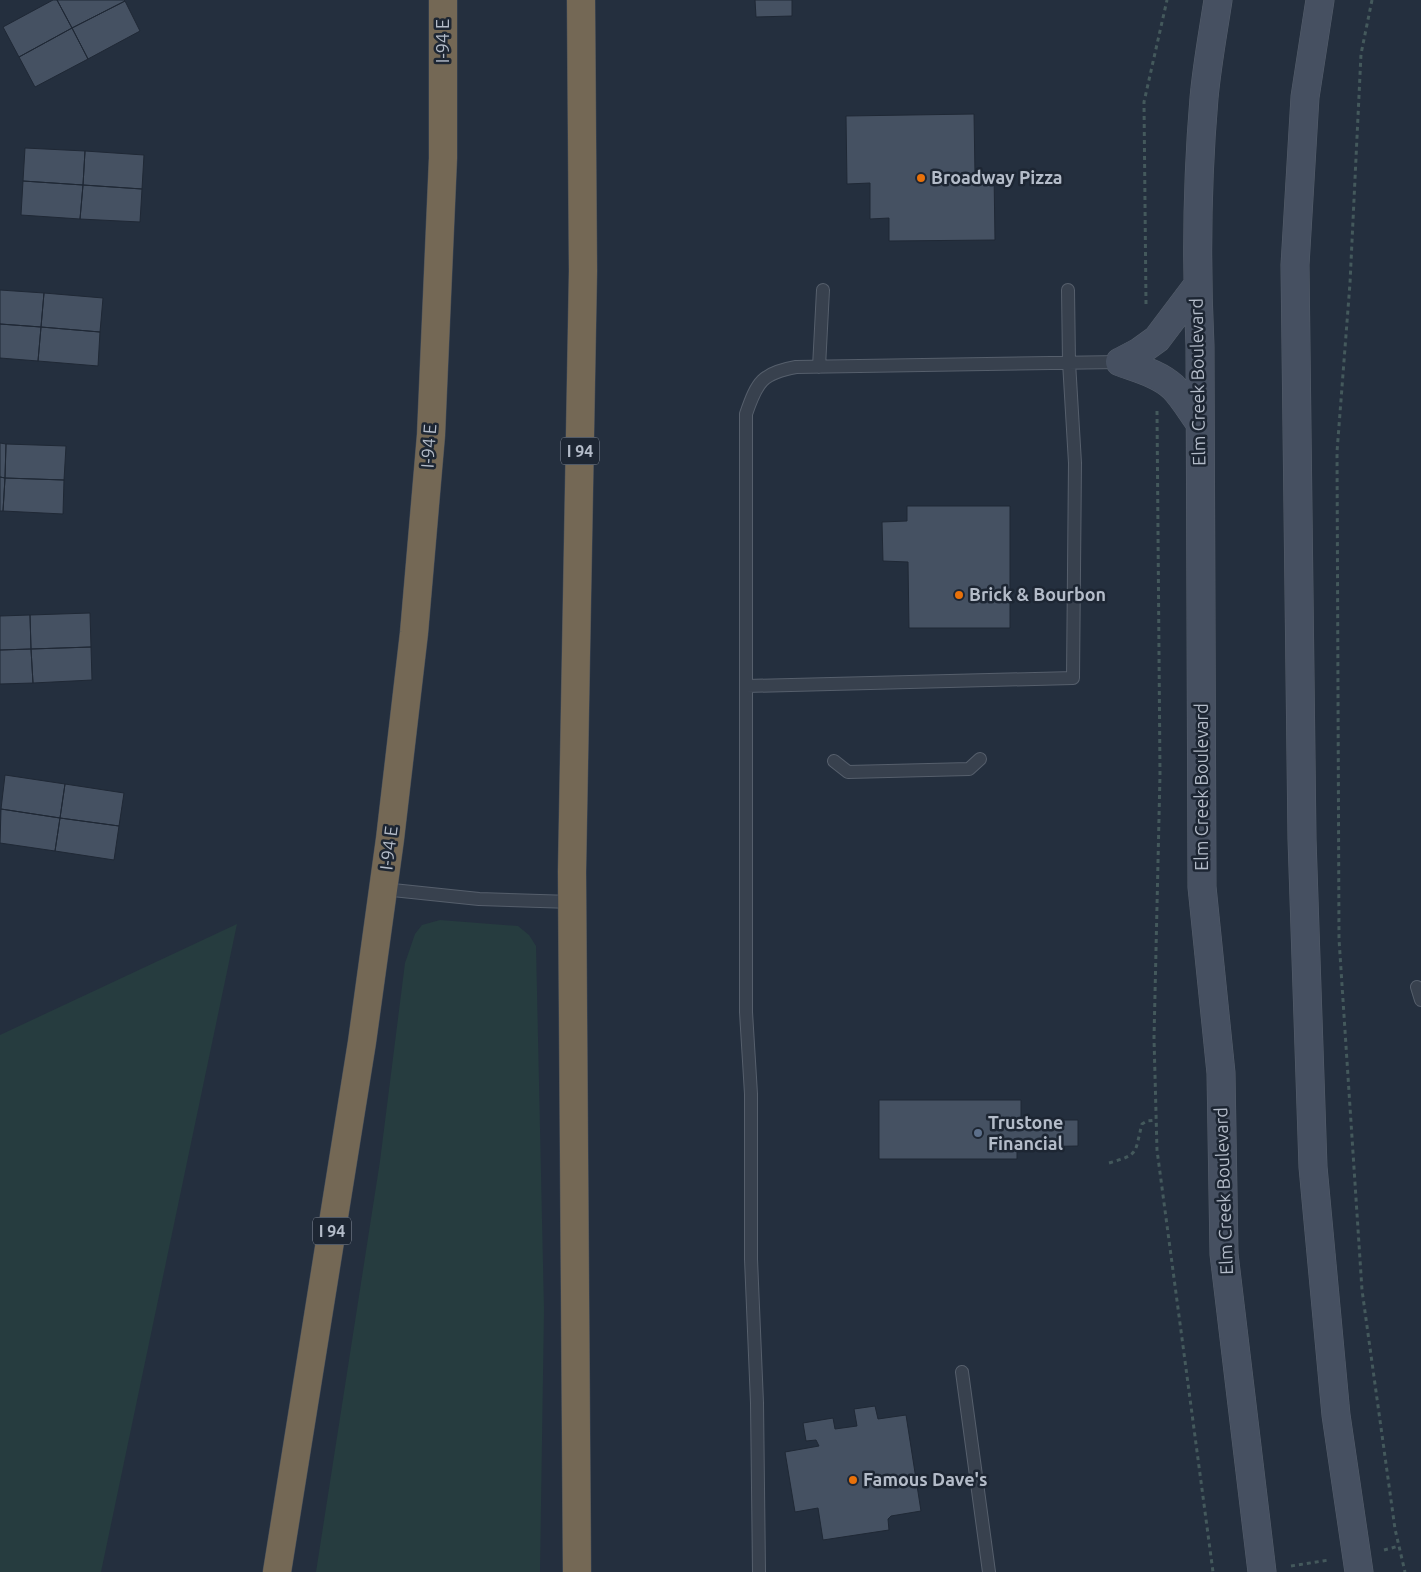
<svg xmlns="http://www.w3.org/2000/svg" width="1421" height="1572" font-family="Ubuntu,sans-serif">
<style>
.green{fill:#263c3f}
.building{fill:#455162;stroke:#1f2835}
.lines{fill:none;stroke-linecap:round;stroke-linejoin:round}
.service-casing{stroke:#565f6c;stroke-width:14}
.secondary-casing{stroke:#565f6c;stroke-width:29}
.motorway-casing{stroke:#434c59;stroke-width:29}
.path{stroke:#44595c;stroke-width:3;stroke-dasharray:4 4;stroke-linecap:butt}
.service{stroke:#38414e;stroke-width:12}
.secondary{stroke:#465061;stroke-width:28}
.motorway{stroke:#746855;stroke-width:28}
.food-dot{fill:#e8710a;stroke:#1d2633;stroke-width:2}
.service-dot{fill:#5c6f8a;stroke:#1d2633;stroke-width:2}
.labels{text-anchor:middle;stroke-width:5;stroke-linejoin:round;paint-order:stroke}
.shield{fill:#1d2633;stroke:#878f9c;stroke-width:1}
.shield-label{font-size:16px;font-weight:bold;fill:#b4bcc9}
.street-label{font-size:18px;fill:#b4bcc9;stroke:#1d2633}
.poi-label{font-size:18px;font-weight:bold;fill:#b4bcc9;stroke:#1d2633;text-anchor:start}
</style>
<rect width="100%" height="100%" fill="#242f3e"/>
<path class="green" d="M440,920L518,926L529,935L536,946L544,1310L540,1572H316L380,1161L405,963L415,934L422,925Z
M237,924L101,1572H0V1035Z"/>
<path class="building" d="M53,0H57L72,28L19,57L3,27Z
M57,0H124L125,1L72,28Z
M755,0H792V16L756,17Z
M125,1L140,31L88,59L72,28Z
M72,28L88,59L35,87L19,57Z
M974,114L975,174L994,173L995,240L889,241V218L870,219V183L847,184L846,116Z
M25,148L85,151L83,185L23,181Z
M85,151L144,155L142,189L83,185Z
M23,181L83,185L80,219L21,215Z
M83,185L142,189L140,222L80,219Z
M0,290L44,293L41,327L0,324Z
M44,293L103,298L100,332L41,327Z
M0,324L41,327L38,361L0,358Z
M41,327L100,332L98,366L38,361Z
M0,443L6,444L5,478L0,477Z
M6,444L66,446L64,480L5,478Z
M0,477L5,478L3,511H0Z
M5,478L64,480L63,514L3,511Z
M907,506H1010V628H909L908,562L883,561L882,522L907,521Z
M90,613L91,647L31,649L30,615Z
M30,615L31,649L0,650V616Z
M91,647L92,680L33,683L31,649Z
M31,649L33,683L0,684V650Z
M5,775L65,784L60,818L1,809Z
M65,784L124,793L119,826L60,818Z
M1,809L60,818L55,851L0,843Z
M60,818L119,826L114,860L55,851Z
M879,1100H1021V1120H1078V1146L1017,1147V1159H879Z
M875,1406L878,1419L906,1415L921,1511L891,1516L888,1519L889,1530L823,1540L818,1508L795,1512L785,1452L819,1446L816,1440L806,1441L803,1423L833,1418L835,1429L857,1426L854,1409Z"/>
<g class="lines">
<g class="service-casing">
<path id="service" d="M819,367L823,290
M747,686L1073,678L1075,463L1069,362L1068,290
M834,761L848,772L969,769L980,759
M383,889L479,899L572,902
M1417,987L1421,1000
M962,1372L989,1572
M759,1572L757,1403L751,1259V1094L746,1012V414C757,382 762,373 796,367L1120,362"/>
</g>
<g class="secondary-casing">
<path id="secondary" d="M1218,0C1213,33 1207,65 1204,98C1197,181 1196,263 1200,346L1202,887L1221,1073L1224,1254L1262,1572
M1320,0L1305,97L1295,265L1302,839L1313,1167L1336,1415L1359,1572
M1120,362L1139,352L1157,339L1197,286
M1120,362C1139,369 1159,374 1173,387C1183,397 1191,411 1199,422"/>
</g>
<g class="motorway-casing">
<path id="motorway" d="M277,1572L362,1042L390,839L414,633L431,435L443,158V0
M577,1572L572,872L583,271L581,0"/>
</g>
<path class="path" d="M1372,0L1361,54L1350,283L1337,452L1339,939L1362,1290L1395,1529L1405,1572
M1146,304L1144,102L1167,0
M1157,411L1160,774L1154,1038L1157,1150L1213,1572
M1109,1163C1140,1154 1134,1154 1142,1124L1147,1121L1156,1120
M1384,1550L1399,1546
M1291,1566L1329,1560"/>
<use href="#service" class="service"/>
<use href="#secondary" class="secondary"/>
<use href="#motorway" class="motorway"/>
</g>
<g class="food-dot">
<circle cx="921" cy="178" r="5"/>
<circle cx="959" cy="595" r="5"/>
<circle cx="853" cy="1480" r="5"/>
</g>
<circle class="service-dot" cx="978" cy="1133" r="5"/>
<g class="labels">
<g class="shield">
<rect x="561" y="437.5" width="38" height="27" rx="4"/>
<rect x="313" y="1217.5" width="38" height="27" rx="4"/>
</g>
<g class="shield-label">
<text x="580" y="457">I 94</text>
<text x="332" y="1237">I 94</text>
</g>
<g class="street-label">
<text transform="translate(443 41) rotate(-90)" y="6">I-94 E</text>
<text transform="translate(1198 382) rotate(-91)" y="6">Elm Creek Boulevard</text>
<text transform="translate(429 446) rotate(-86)" y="6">I-94 E</text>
<text transform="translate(1202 787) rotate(-90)" y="6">Elm Creek Boulevard</text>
<text transform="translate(389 848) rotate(-83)" y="6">I-94 E</text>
<text transform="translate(1224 1191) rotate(-92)" y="6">Elm Creek Boulevard</text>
</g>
<g class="poi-label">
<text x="931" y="184">Broadway Pizza</text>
<text x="969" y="601">Brick &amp; Bourbon</text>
<text x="988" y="1129">Trustone<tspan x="988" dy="21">Financial</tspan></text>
<text x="863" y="1486">Famous Dave's</text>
</g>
</g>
</svg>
